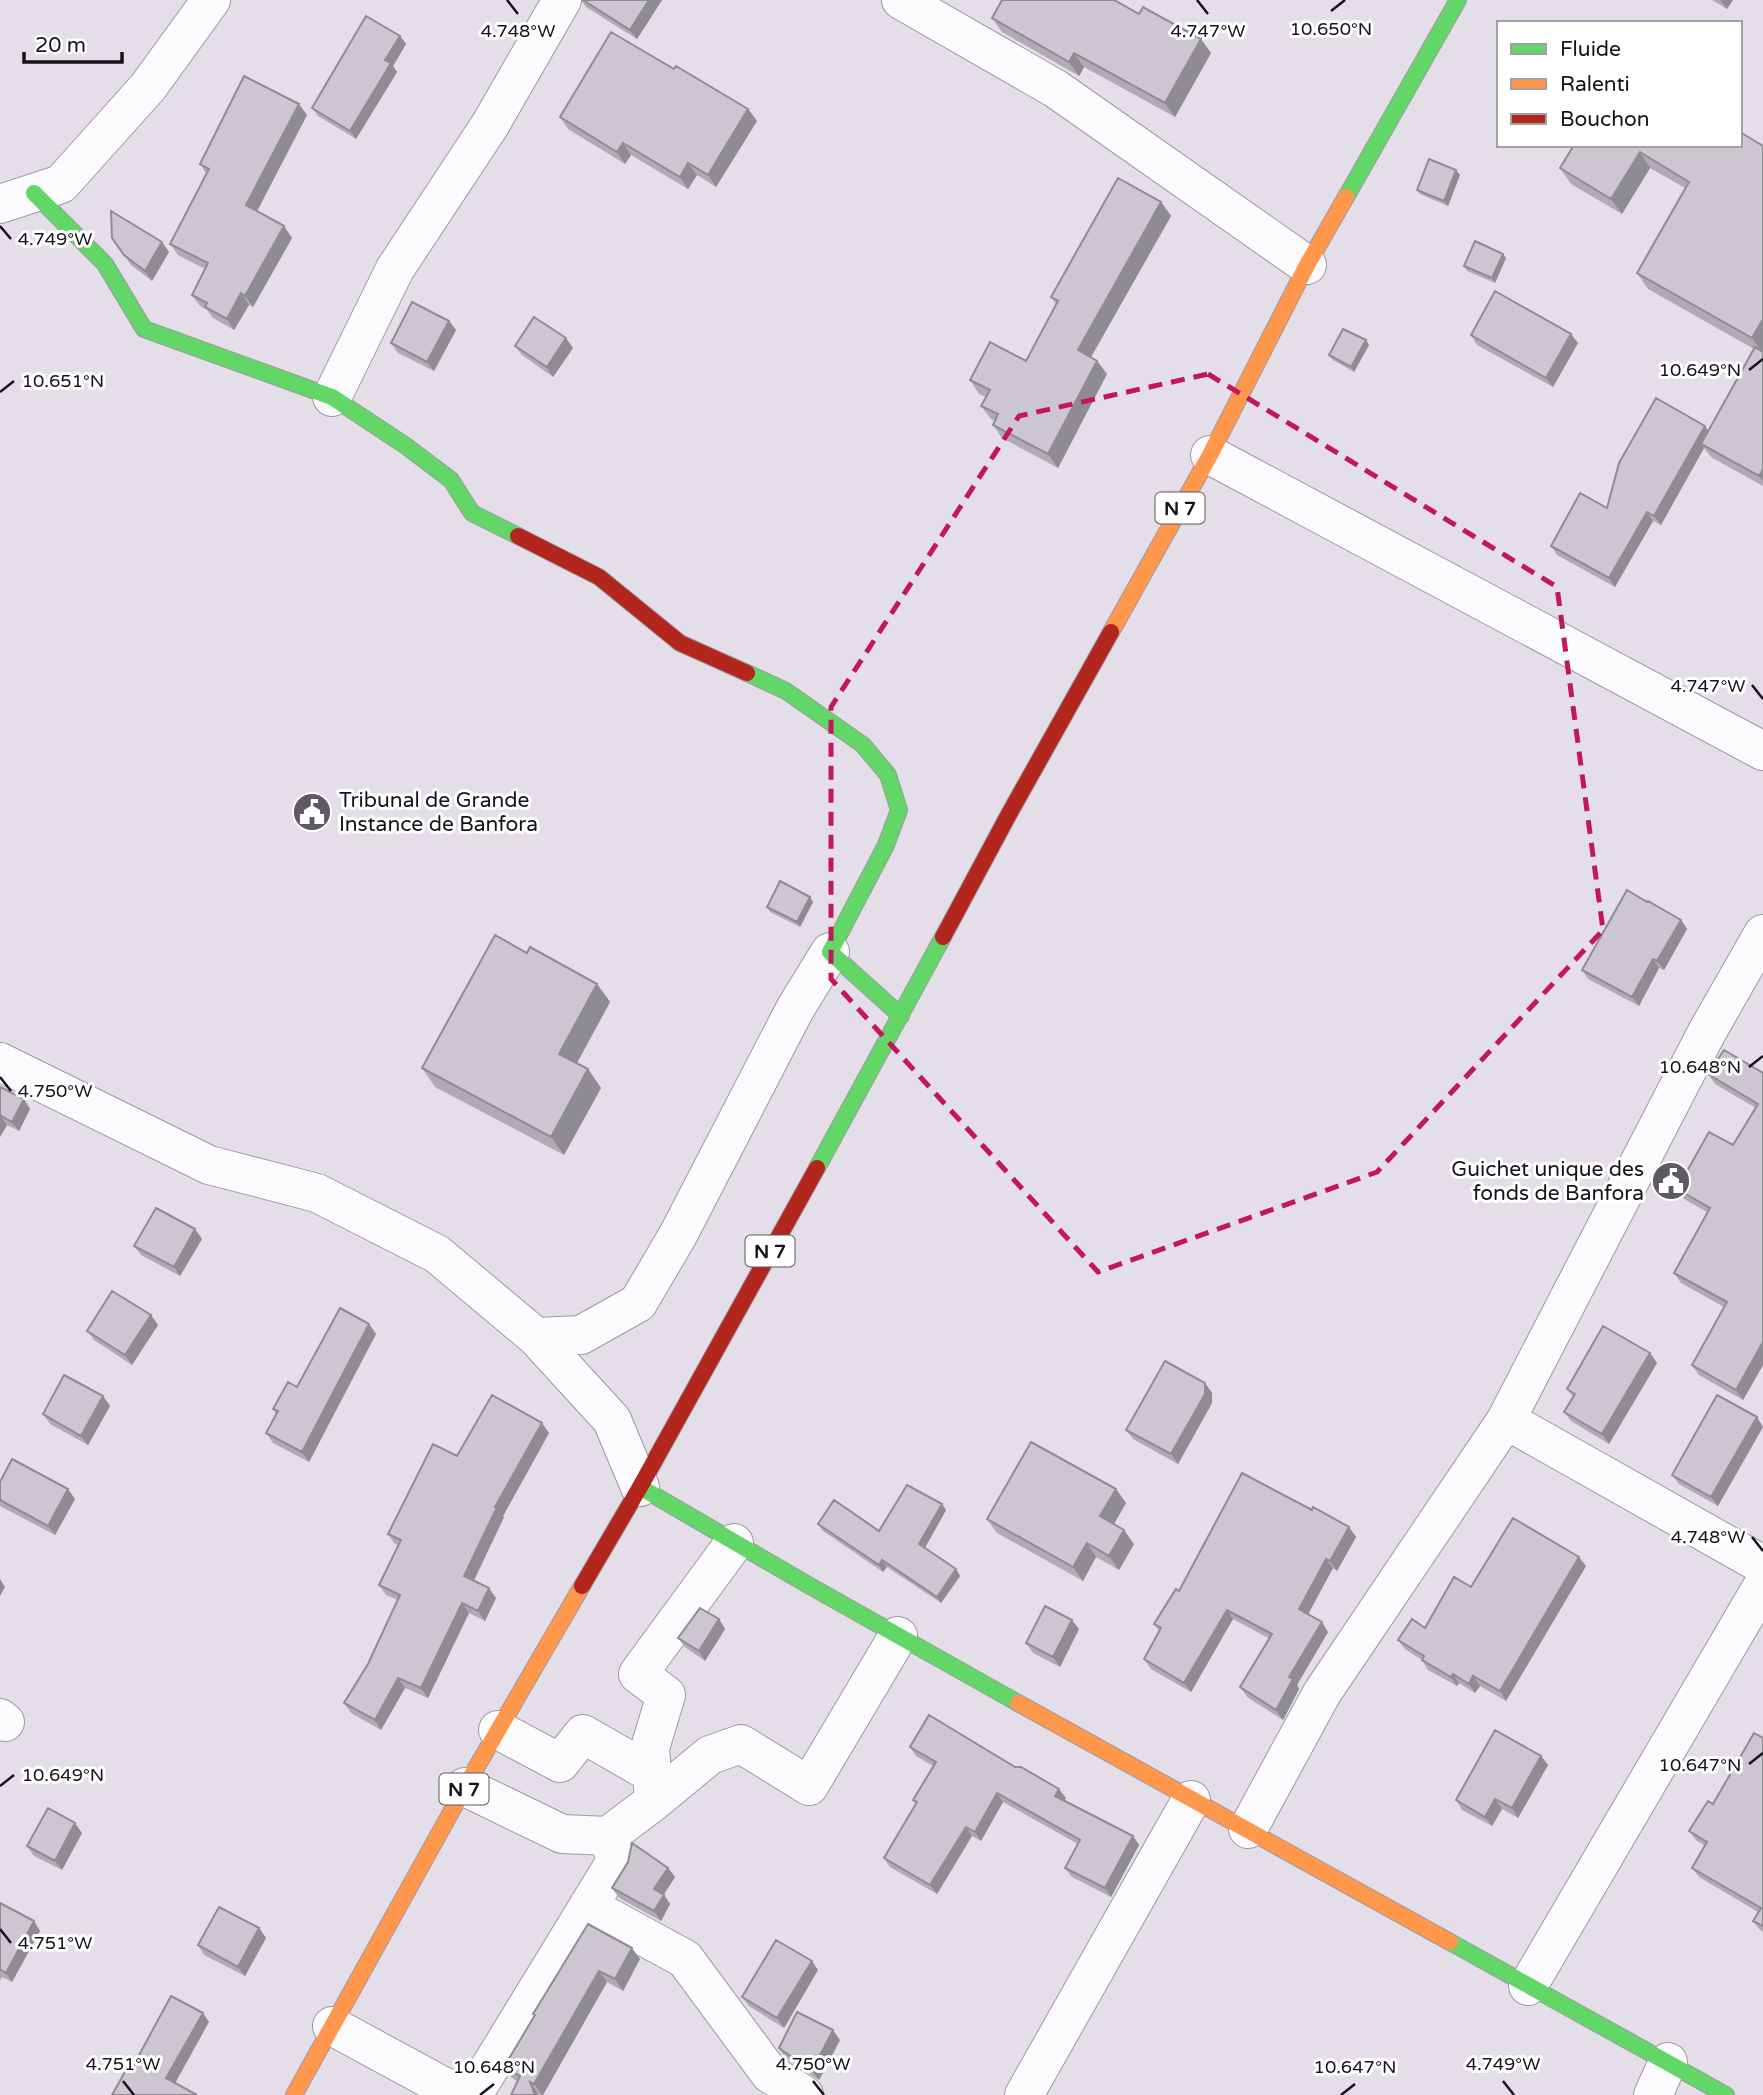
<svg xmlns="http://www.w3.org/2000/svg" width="1763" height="2095" font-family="'Varela Round',sans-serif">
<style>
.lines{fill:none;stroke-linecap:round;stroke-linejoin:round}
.street-casing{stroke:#9e99a1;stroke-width:40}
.fast-casing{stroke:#9e99a1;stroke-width:18}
.slow-casing{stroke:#9e99a1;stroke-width:18}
.jam-casing{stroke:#9e99a1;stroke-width:18}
.street{stroke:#fbfafc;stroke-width:38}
.fast{stroke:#63d668;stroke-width:16}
.slow{stroke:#ff974d;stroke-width:16}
.jam{stroke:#b3261e;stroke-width:16}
.wall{fill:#afaab4}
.shaded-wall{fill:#8f8b92}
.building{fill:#ccc6d1;stroke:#8f8b92;stroke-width:2}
.marked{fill:none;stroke:#c2185b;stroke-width:5;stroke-dasharray:14 9;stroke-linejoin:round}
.ticks{fill:none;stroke:#161219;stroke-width:2.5}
.labels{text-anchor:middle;stroke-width:6;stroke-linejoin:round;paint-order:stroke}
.shield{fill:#fff;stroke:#5c595e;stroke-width:2}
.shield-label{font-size:19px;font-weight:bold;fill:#161219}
.poi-label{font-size:21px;fill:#161219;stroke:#fff;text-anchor:start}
.ticks-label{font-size:18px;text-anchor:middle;fill:#161219;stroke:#fff;stroke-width:6;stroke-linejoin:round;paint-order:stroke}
</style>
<rect width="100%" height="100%" fill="#e4dee9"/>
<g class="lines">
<g class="street-casing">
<path id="street" d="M901,0L1056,89L1307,265
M0,204L61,184L148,87L211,0
M332,397L395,269L490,125L562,0
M1210,455L1763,751
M0,1062L209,1165L317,1193L437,1254L536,1337L581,1335L638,1303L678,1235L795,1009L830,952
M536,1337L612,1420L640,1487
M1506,1420L1763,1565
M0,1718L5,1722
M498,1730L560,1763L583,1734L651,1773
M465,1787L562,1834L608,1836L653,1802L710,1755L741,1744L809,1786L898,1636
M654,1801L650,1748L666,1695L638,1674L734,1543
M1248,1829L1322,1693L1506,1420L1707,1032L1763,934
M588,1906L685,1959L770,2074L804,2095
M1528,1986L1763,1585
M332,2026L459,2095
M473,2095L616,1861L608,1836
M1024,2095L1191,1800
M1653,2095L1668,2062"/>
</g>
<g class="fast-casing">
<path id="fast" d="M34,193L105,264L144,329L332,397L406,446L451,480L472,513L518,536
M1346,197L1458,0
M747,673L786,691L863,745L888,775L899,810L886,845L830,952L901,1016
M817,1168L943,937
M640,1487L810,1586L1018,1703
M1450,1942L1726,2095"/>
</g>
<g class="slow-casing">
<path id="slow" d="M1111,632L1210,455L1307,265L1346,197
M1018,1703L1450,1942
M294,2095L465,1787L582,1586"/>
</g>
<g class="jam-casing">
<path id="jam" d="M518,536L599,577L680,643L747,673
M943,937L1009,814L1111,632
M582,1586L640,1487L817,1168"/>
</g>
<use href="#street" class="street"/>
<use href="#fast" class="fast"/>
<use href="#slow" class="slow"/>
<use href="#jam" class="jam"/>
</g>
<path class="wall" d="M581,0H662L637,39L586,7Z
M1712,0H1733L1727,9Z
M1139,14L1211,53L1175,117L1084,67L1079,76L1002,32L992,18Z
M400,36L406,44L393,66L397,72L356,139L318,116L312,108Z
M674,69L748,109L757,121L716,187L697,175L688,189L631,155L625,164L568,129L560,117Z
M307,115L257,211L292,238L253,307L249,305L234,330L213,318L207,310L200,306L192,295L205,269L178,255L170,244L206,173L200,164Z
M1574,145L1763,146V486L1711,457L1704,448L1661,525L1653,521L1615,587L1557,555L1551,546L1607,508L1705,426L1708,431L1754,349L1648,289L1637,273L1685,188L1650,168L1622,214L1571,184L1560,168Z
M1460,175L1448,206L1420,194L1417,190Z
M1161,202L1171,216L1091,357L1097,361L1107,374L1058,468L1002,438L993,425L995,421L991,419L981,406L986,397L979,394L970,380L1026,361L1056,304L1051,297Z
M112,238L169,252L152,281L131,265Z
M1506,258L1495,283L1467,271L1464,266Z
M449,321L456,330L434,371L398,353L391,343Z
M1471,335L1578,343L1553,387L1477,345Z
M1366,340L1369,345L1354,372L1333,360L1329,355Z
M515,346L573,348L553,377L522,355Z
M813,902L800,927L770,912L767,907Z
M1647,902L1681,920L1687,929L1664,970L1659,968L1639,1006L1588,979L1582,970Z
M527,953L597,984L610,1002L577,1063L588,1069L601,1088L564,1155L435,1087L422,1068Z
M1763,1073V1365L1743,1400L1699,1375L1692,1365L1724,1307L1681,1283L1674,1273L1707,1212L1684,1199L1677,1189L1733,1145L1756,1108L1715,1084L1708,1074Z
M0,1087L24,1099L30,1109L19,1131L7,1125L0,1137Z
M195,1229L202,1239L180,1276L141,1255L134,1246Z
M151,1315L158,1325L132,1365L94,1340L87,1331Z
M369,1324L376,1334L309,1462L273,1443L266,1433L276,1414L273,1409L297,1387Z
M1650,1353L1657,1363L1609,1444L1571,1421L1564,1412L1573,1397L1567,1389Z
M1205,1383L1212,1393V1403L1178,1464L1133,1439L1126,1430Z
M1717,1395L1718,1506L1679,1484L1672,1475Z
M103,1396L110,1406L88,1445L50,1424L43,1414Z
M549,1433L503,1516L504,1517L474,1581L496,1598L485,1621L469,1613L428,1698L405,1688L381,1730L351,1713L344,1703L368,1664L398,1600L386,1595L379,1585L398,1545L394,1543L388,1534Z
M0,1482L75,1499L55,1535L0,1506Z
M1116,1489L1126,1503L1114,1524L1134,1544L1119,1570L1096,1557L1083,1581L997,1533L987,1519Z
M942,1504L946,1510L925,1548L956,1569L960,1576L941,1603L887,1567L883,1572L823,1531L818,1524L879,1531Z
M1312,1510L1349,1527L1356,1537L1337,1571L1333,1568L1308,1614L1328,1632L1297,1685L1299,1689L1283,1720L1247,1697L1240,1687L1270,1639L1233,1619L1191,1692L1151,1669L1144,1659L1160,1632L1154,1624L1179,1591Z
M1586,1566L1506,1701L1480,1686L1475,1693L1459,1683L1457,1686L1428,1670L1422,1660L1405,1649L1398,1640L1425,1628L1471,1587Z
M719,1619L725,1629L705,1661L685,1647L678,1638Z
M1079,1629L1060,1667L1033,1653L1026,1643Z
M1763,1738V1932L1759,1929L1753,1921L1758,1912L1699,1877L1692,1868L1705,1846L1696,1840L1689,1831L1713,1804Z
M910,1747L1066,1798L1064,1800L1133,1836L1139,1845L1111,1897L1072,1877L1065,1868L1078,1844L1003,1802L981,1841L972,1836L937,1894L890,1867L884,1858L916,1804L913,1800L933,1766L916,1756Z
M1541,1756L1548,1765L1518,1818L1502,1809L1492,1826L1462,1810L1456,1800Z
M82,1833L62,1870L34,1856L27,1846Z
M668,1868L675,1877L664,1895L670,1904L661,1921L619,1898L612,1888Z
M0,1903L34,1921L40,1931L12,1982L2,1977L0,1981Z
M588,1924L640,1959L623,1991L607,1982L543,2095H541L512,2078L504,2067L534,2016L533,2014Z
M259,1928L266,1938L245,1976L204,1955L198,1945Z
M818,1970L784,2028L749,2006L742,1997Z
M840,2040L819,2080L785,2058L779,2048Z"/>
<path class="shaded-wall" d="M649,0H662L637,39L630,30Z
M1720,0H1733L1727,9Z
M400,36L406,44L393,66L397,72L356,139L350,131L385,60Z
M1201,39L1211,53L1175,117L1165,103Z
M1074,53L1084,67L1079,76L1069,62Z
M299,104L307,115L254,217L246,205Z
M748,109L757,121L716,187L708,175Z
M623,143L631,155L625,164L617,152Z
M1640,152L1650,168L1622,214L1611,199Z
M688,163L697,175L688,189L680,177Z
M1456,170L1460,175L1448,206L1444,201Z
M1161,202L1171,216L1087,364L1078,350Z
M284,226L292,238L253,307L245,296Z
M162,242L169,252L152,281L145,271Z
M1503,254L1506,258L1495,283L1492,278Z
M241,293L249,305L234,330L227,319Z
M1763,319V353L1752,338Z
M449,321L456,330L434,371L427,362Z
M1571,334L1578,343L1553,387L1546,378Z
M566,338L573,348L553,377L547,367Z
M1366,340L1369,345L1354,372L1351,367Z
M1097,361L1107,374L1058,468L1048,454Z
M1705,426L1711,435L1701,444L1704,448L1661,525L1654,516Z
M1763,469V481L1759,476Z
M1647,512L1653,521L1615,587L1609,578Z
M810,897L813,902L800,927L797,922Z
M1681,920L1687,929L1664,970L1657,961Z
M1653,959L1659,968L1639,1006L1632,997Z
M597,984L610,1002L572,1072L559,1054Z
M588,1069L601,1088L564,1155L551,1137Z
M24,1099L30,1109L19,1131L12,1122Z
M0,1115L7,1125L0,1137Z
M195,1229L202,1239L180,1276L174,1267Z
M151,1315L158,1325L132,1365L125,1355Z
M369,1324L376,1334L309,1462L302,1452Z
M1763,1342V1365L1743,1400L1736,1390Z
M1650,1353L1657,1363L1609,1444L1602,1434Z
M1205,1383L1212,1393V1403L1178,1464L1171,1454Z
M103,1396L110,1406L88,1445L81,1436Z
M1757,1417L1763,1427L1718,1506L1711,1497Z
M542,1423L549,1433L503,1516L504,1517L471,1586L464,1576L495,1507Z
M68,1489L75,1499L55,1535L48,1526Z
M1116,1489L1126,1503L1110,1531L1100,1516Z
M942,1504L946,1510L923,1551L919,1544Z
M1349,1527L1356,1537L1337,1571L1330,1561Z
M1124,1530L1134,1544L1119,1570L1109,1556Z
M1087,1543L1096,1557L1083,1581L1073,1567Z
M1579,1557L1586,1566L1506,1701L1500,1691Z
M1326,1559L1333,1568L1306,1618L1299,1609Z
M882,1560L887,1567L883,1572L879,1565Z
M956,1569L960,1576L941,1603L937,1597Z
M0,1579L5,1587L0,1596Z
M489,1588L496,1598L485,1621L478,1611Z
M462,1603L469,1613L428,1698L421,1688Z
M1227,1610L1233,1619L1191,1692L1184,1683Z
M719,1619L725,1629L705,1661L699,1651Z
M1072,1620L1079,1629L1060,1667L1053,1657Z
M1322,1622L1328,1632L1297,1685L1299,1689L1283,1720L1276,1710L1289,1677Z
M1453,1674L1459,1683L1457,1686L1451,1677Z
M1473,1676L1480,1686L1475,1693L1469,1684Z
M398,1678L405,1688L381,1730L375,1720Z
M1541,1756L1548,1765L1518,1818L1512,1808Z
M1059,1789L1066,1798L1062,1804L1055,1796Z
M997,1793L1003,1802L981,1841L975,1832Z
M1495,1799L1502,1809L1492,1826L1485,1817Z
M75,1823L82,1833L62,1870L55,1861Z
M966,1827L972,1836L937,1894L930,1885Z
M1133,1836L1139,1845L1111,1897L1105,1888Z
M668,1868L675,1877L661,1898L654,1889Z
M664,1895L670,1904L661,1921L654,1911Z
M34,1921L40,1931L12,1982L6,1973Z
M259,1928L266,1938L245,1976L238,1967Z
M632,1948L640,1959L623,1991L615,1979Z
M812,1961L818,1970L784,2028L777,2018Z
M599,1971L607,1982L543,2095H542L534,2084Z
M203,2013L209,2022L173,2087L166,2078Z
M833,2030L840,2040L819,2080L812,2071Z
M530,2082L539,2095H535Z"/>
<path class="building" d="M583,0H649L630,30Z
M1002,0H1114L1139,14L1143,7L1201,39L1165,103L1074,53L1069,62L992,18Z
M366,16L400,36L385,60L391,63L350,131L312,108Z
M611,32L674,69L676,66L748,109L708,175L688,163L680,177L623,143L617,152L560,117Z
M244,76L299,104L246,205L284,226L245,296L241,293L227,319L205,307L207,303L192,295L208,263L170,244L209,169L200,164Z
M1740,132L1763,146V319L1752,338L1637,273L1689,182L1640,152L1611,199L1560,168L1574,145H1740Z
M1429,159L1456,170L1444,201L1417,190Z
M1118,178L1161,202L1078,350L1097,361L1048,454L993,425L998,414L981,406L990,390L970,380L990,342L1026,361L1058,301L1051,297Z
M111,211L162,242L145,271L124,255L112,238Z
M1475,241L1503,254L1492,278L1464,266Z
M1495,291L1571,334L1546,378L1471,335Z
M412,302L449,321L427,362L391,343Z
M534,317L566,338L547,367L515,346Z
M1343,329L1366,340L1351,367L1329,355Z
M1755,347L1763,352V469L1759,476L1701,444Z
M1656,398L1705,426L1654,516L1647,512L1609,578L1551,546L1580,493L1607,508L1619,463Z
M780,881L810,897L797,922L767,907Z
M1627,890L1647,902L1648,901L1681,920L1657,961L1653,959L1632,997L1582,970Z
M495,935L527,953L530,947L597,984L559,1054L588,1069L551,1137L422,1068Z
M1724,1050L1763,1073V1342L1736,1390L1692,1365L1727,1302L1674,1273L1710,1208L1677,1189L1709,1132L1733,1145L1758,1104L1708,1074Z
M0,1087L24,1099L12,1122L0,1115Z
M156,1208L195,1229L174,1267L134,1246Z
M112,1291L151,1315L125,1355L87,1331Z
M340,1308L369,1324L302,1452L266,1433L278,1411L273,1409L288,1382L297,1387Z
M1603,1326L1650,1353L1602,1434L1564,1412L1575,1394L1567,1389Z
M1165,1361L1205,1383V1394L1171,1454L1126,1430Z
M64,1375L103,1396L81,1436L43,1414Z
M492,1395L542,1423L495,1507H497L464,1576L489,1588L478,1611L462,1603L421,1688L398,1678L375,1720L344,1703L368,1664L400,1595L379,1585L401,1540L388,1534L433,1444L457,1456Z
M1717,1395L1757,1417L1711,1497L1672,1475Z
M1031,1442L1116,1489L1100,1516L1124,1530L1109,1556L1087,1543L1073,1567L987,1519Z
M12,1459L68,1489L48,1526L0,1500V1482Z
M1242,1473L1312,1510L1313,1507L1349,1527L1330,1561L1326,1559L1299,1609L1322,1622L1289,1677L1293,1679L1276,1710L1240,1687L1272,1634L1227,1610L1184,1683L1144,1659L1161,1628L1154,1624L1176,1589L1179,1591Z
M907,1485L942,1504L919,1544L956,1569L937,1597L882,1560L879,1565L818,1524L834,1500L879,1531Z
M1513,1518L1579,1557L1500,1691L1473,1676L1469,1684L1453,1674L1451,1677L1422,1660L1424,1656L1398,1640L1412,1619L1425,1628L1454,1577L1471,1587Z
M1045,1606L1072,1620L1053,1657L1026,1643Z
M700,1608L719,1619L699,1651L678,1638Z
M929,1715L1015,1767H1021L1059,1789L1055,1796L1133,1836L1105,1888L1065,1868L1080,1840L997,1793L975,1832L966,1827L930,1885L884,1858L917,1802L913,1800L936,1762L910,1747Z
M1495,1730L1541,1756L1512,1808L1495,1799L1485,1817L1456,1800Z
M1754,1733L1763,1738V1926L1753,1921L1761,1908L1692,1868L1707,1842L1689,1831L1708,1801L1713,1804Z
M48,1808L75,1823L55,1861L27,1846Z
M632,1843L668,1868L654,1889L664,1895L654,1911L612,1888L628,1862Z
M0,1903L34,1921L6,1973L0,1969Z
M219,1907L259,1928L238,1967L198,1945Z
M588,1924L632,1948L615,1979L599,1971L534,2084L530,2082L535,2095H511L520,2076L504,2067L535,2015L533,2014Z
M776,1940L812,1961L777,2018L742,1997Z
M171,1996L203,2013L166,2078L197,2095H112L127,2068L131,2070Z
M797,2012L833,2030L812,2071L779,2048Z"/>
<path class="marked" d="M1208,374L1557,587L1603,930L1377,1172L1098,1272L831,979V707L1019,416Z"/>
<path class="ticks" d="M507,0L518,14M1197,0L1208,14M1331,11L1345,0M0,226L11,239M1749,370L1763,359M0,392L14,381M1752,685L1763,699M1749,1067L1763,1056M0,1077L11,1091M1752,1537L1763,1551M1749,1764L1763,1753M0,1786L14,1775M0,1929L11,1943M123,2081L134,2095M813,2081L824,2095M1503,2081L1514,2095M480,2095L494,2084M1341,2095L1355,2084"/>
<defs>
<g id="civic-disc" transform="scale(2.0125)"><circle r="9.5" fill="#5e5962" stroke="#fff"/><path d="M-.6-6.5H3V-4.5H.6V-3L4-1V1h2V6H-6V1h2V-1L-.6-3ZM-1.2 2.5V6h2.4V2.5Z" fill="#fff"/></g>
</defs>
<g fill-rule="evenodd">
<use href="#civic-disc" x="312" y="812"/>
<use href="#civic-disc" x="1671" y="1181"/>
</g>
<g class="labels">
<g class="shield">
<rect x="1155.5" y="492.5" width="49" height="31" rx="5"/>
<rect x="745.5" y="1235.5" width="49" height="31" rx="5"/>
<rect x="439.5" y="1773.5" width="49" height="31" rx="5"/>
</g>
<g class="shield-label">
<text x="1180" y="515">N 7</text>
<text x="770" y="1258">N 7</text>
<text x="464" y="1796">N 7</text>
</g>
<g class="poi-label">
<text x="339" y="807">Tribunal de Grande<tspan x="339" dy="24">Instance de Banfora</tspan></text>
<text x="1644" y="1176" text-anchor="end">Guichet unique des<tspan x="1644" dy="24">fonds de Banfora</tspan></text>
</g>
</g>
<g class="ticks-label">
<text x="1331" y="35">10.650°N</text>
<text x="1208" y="37">4.747°W</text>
<text x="518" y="37">4.748°W</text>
<text x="55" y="245">4.749°W</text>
<text x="1700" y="376">10.649°N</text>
<text x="63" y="387">10.651°N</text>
<text x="1708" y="692">4.747°W</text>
<text x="1700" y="1073">10.648°N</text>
<text x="55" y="1097">4.750°W</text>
<text x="1708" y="1543">4.748°W</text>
<text x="1700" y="1771">10.647°N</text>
<text x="63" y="1781">10.649°N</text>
<text x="55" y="1949">4.751°W</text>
<text x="123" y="2070">4.751°W</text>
<text x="813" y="2070">4.750°W</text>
<text x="1503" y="2070">4.749°W</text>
<text x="494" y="2073">10.648°N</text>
<text x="1355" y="2073">10.647°N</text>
</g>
<rect x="1497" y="21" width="245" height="126" fill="#ffffff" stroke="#a2a0a3" stroke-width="2"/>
<rect x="1511" y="44" width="35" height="10" fill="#63d668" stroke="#a2a0a3" stroke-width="2"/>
<text x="1560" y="56" font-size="21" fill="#161219">Fluide</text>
<rect x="1511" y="79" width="35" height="10" fill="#ff974d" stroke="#a2a0a3" stroke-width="2"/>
<text x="1560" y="91" font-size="21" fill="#161219">Ralenti</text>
<rect x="1511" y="114" width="35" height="10" fill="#b3261e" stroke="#a2a0a3" stroke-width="2"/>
<text x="1560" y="126" font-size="21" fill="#161219">Bouchon</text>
<path d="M24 52v10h98v-10" fill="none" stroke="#161219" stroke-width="3.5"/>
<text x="35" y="52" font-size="21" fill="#161219" stroke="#ffffff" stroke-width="5" paint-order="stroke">20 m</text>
</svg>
